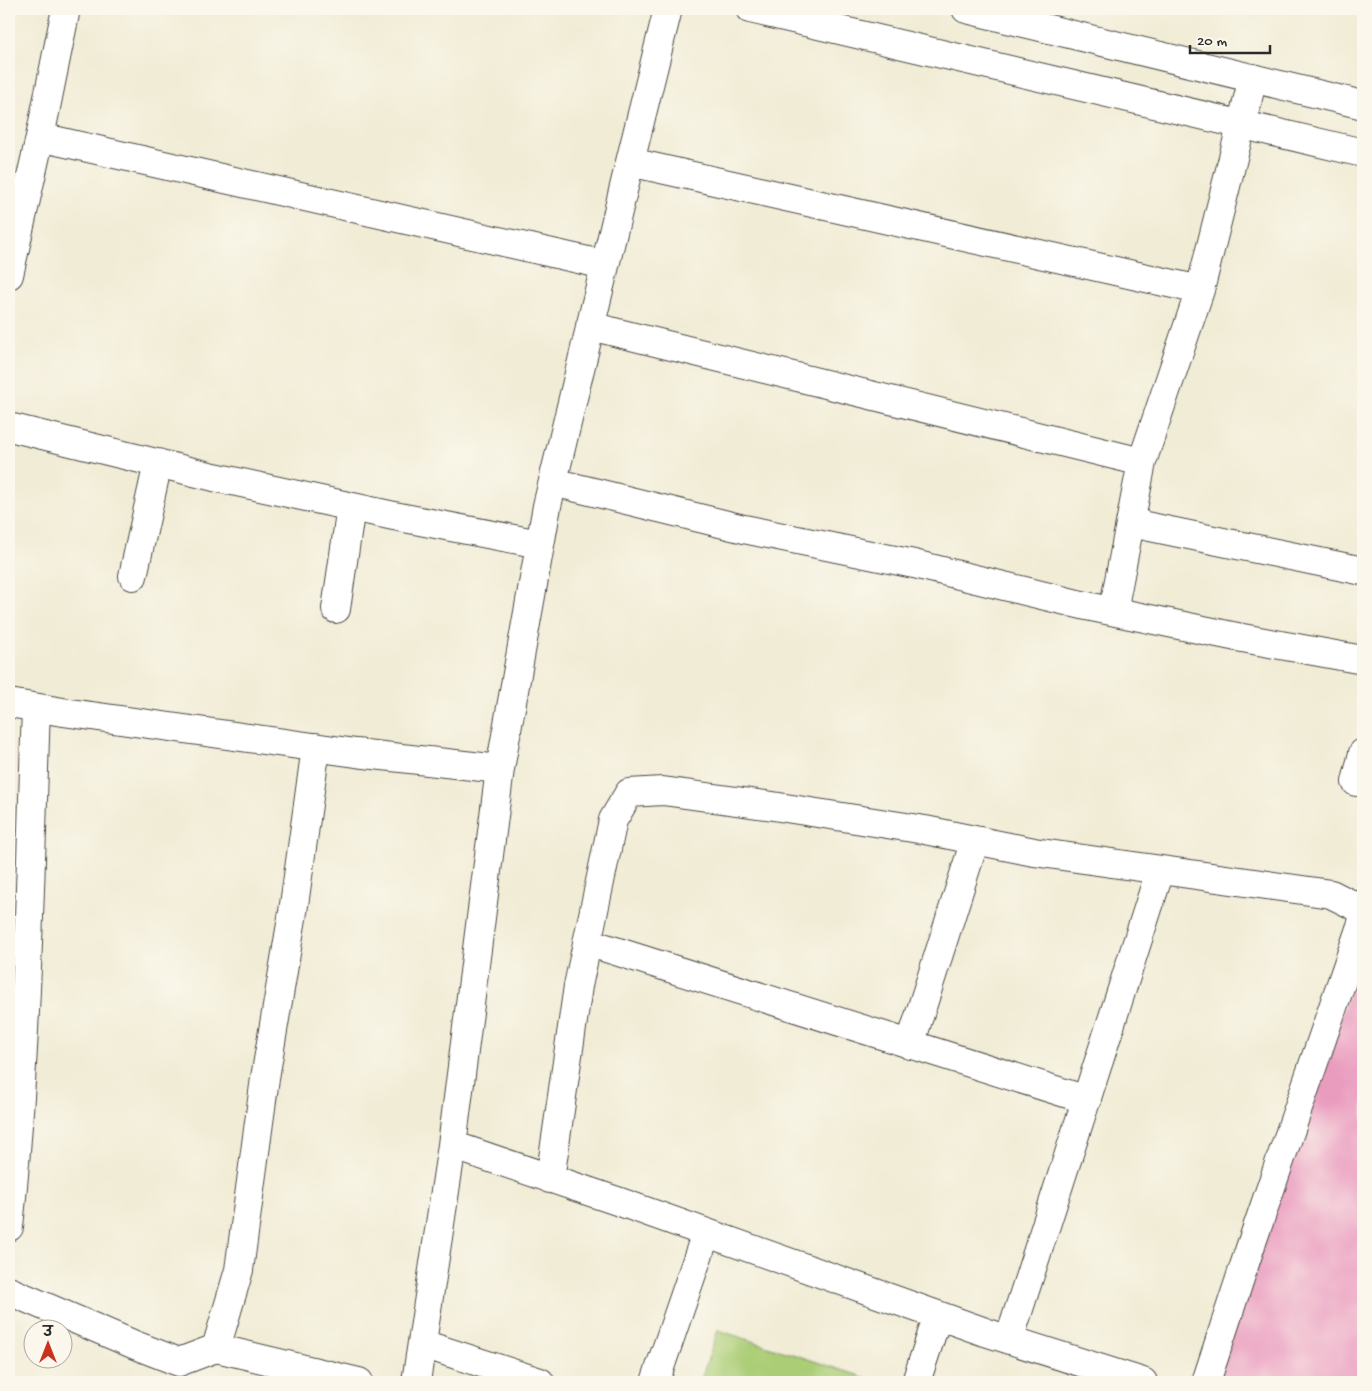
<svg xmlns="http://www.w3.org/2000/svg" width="1372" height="1391" font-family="'Gochi Hand','Playpen Sans Deva',sans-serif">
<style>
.green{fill:#abcd76;stroke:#6b7c50}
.building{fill:#ea9cbf}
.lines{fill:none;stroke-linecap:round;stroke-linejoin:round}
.street-casing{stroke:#494844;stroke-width:30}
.secondary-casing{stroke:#494844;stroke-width:30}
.street{stroke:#fff;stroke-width:28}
.secondary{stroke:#fff;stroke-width:28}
</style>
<rect width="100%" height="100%" fill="#fbf7ec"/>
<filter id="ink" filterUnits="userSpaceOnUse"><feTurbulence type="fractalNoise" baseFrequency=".02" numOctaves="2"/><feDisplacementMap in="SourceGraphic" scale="10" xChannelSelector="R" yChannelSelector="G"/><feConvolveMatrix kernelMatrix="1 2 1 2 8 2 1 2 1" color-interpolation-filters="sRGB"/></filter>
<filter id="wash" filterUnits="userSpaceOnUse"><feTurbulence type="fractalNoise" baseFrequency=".0096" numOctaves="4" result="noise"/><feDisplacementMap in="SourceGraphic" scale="20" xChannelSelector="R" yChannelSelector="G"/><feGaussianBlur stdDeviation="1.12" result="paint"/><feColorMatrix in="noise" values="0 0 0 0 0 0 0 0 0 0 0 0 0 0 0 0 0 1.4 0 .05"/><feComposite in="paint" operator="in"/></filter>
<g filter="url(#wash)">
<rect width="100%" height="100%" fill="#f1ecd5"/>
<path class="green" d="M718,1330L879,1382H700Z"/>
<g id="blocks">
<path class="building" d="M1358,966L1363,968V1382H1214Z"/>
</g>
</g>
<g filter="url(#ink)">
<use href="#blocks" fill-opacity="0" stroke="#494844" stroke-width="1"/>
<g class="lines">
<g class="street-casing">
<path id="street" d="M40,137L605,265
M630,162L1200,290
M9,275L40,137L65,14
M590,326L1142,462
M9,427L214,477L394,516L540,544
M553,482L744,529L914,564L1082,605L1237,637L1363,660
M1131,523L1363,571
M133,576L158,463
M336,609L351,507
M1113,611L1142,462L1200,290L1253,78
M9,703L63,712L356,753L500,769
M1356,782L1363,753
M587,942L1087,1100
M910,1045L975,840
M452,1145L620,1202L985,1332L1143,1382
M550,1179L578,986L613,820L629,793L663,791L773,806L925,830L1034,852L1331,894L1363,910
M9,1227C27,1055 30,881 36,708
M9,1291L135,1345L179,1362L216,1348L239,1270L265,1078L293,912L316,747
M1009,1340L1160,871
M423,1344L540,1382
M216,1348L359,1382
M416,1382L452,1145L500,769L547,506L630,162L668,9
M655,1382L706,1233
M916,1382L938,1315
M1206,1382L1249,1251L1363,920"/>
</g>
<g class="secondary-casing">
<path id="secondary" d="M750,9L1363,153
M966,9L1363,105"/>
</g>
<use href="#street" class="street"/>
<use href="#secondary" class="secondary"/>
</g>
</g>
<rect width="1372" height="1391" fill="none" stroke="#fbf7ec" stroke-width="30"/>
<g transform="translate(48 1344)"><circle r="24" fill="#fbf7ec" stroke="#a8a59f"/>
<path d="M0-4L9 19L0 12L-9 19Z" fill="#c8321e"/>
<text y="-8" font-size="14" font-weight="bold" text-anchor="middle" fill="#2b2b2b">उ</text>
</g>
<path d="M1190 45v8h80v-8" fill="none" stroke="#2b2b2b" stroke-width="2.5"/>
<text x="1197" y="45" font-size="15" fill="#2b2b2b" stroke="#fbf7ec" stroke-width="4" paint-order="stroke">20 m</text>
</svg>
